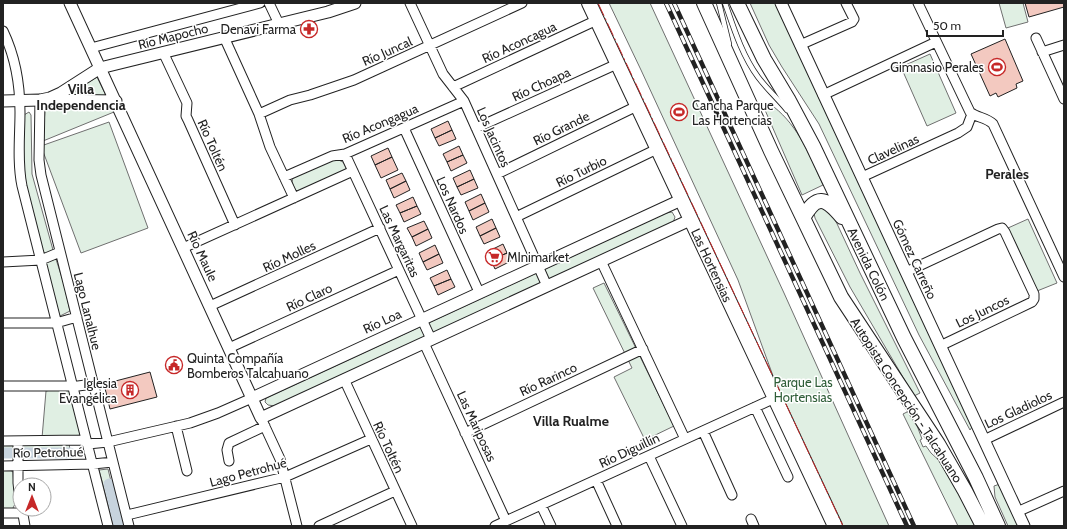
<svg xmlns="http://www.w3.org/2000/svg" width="1067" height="529" font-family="Cabin,sans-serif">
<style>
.green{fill:#e0efe3;stroke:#6f6f6f}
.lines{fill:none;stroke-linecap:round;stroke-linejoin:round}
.canal{stroke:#c7d3dd;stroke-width:11}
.building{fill:#f3c9c0;stroke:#222}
.service-casing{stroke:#222;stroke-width:6}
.minor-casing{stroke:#222;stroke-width:11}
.tertiary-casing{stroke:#222;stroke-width:13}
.primary-casing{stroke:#222;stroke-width:16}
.service{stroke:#fff;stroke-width:4.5}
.minor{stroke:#fff;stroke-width:9}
.tertiary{stroke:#fff;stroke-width:11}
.primary{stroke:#fff;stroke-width:14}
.rail-casing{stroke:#222;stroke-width:4.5}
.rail{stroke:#fff;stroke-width:3;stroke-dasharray:9;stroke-linecap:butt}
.power{stroke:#c62828;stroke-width:1;stroke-dasharray:14 3 2 3;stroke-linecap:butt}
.labels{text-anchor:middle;stroke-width:3;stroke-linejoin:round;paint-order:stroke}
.poi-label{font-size:13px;fill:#222;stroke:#fff;text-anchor:end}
.street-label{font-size:13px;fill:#222;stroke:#fff}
.park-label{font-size:13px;fill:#2f5e38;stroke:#fff}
.neighbourhood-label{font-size:14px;font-weight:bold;fill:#222;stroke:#fff}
</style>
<rect width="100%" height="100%" fill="#fff"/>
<path class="green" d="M609,3H650L784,293L889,526H841L780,395L738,280L641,70Z
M750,3H775L972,427L970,430L919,335L819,124L782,67L769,45Z
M999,3H1023L1028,22L1006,28Z
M930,54L956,113L927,126L901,67Z
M97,77L114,112L43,141L45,109Z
M774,107C799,127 810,156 823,185L802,195L765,110Z
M29,112L31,115L32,174L53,250L64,284L70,311L60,316L56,312L26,187L22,154L24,115Z
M109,122L148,228L81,253L41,146Z
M334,158L343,162L346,168L343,171L297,192C294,188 291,182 293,178Z
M821,207L832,213L860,273L920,393L914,396L850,287L815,218L814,213L816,209Z
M672,212L675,217L673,223L275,406L268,405L265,402L266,398L666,213Z
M1028,219L1057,283L1037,291L1008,228Z
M604,283L674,426L645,440L614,377L632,368L593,288Z
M66,387L70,388L83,435L42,438L46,391Z
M909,411L916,423L922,439L920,440L923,447L926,446L931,453L944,465L975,526H958L903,414Z
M69,439L70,455H3V441Z
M3,469H9L13,472L15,504L12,510H3Z
M108,469L122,526H114L99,470Z
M1000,484L1019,526H1008L995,497L994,486Z"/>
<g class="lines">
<path class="canal" d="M3,453H10
M23,453H70
M109,484L119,526"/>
</g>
<path class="building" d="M1025,3H1064V7L1029,17Z
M1005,39L1023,81L1016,84L1017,88L998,97L996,93L990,96L971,54Z
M448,121L452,130L435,138L431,129Z
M452,130L456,139L439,146L435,138Z
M459,146L463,155L447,162L443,154Z
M388,148L392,157L375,165L371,156Z
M463,155L467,163L451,171L447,162Z
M392,157L398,170L381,178L375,165Z
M470,170L474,179L457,187L453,178Z
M402,173L406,181L390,189L386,180Z
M474,179L478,188L461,195L457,187Z
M406,181L410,190L394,198L390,189Z
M481,194L485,203L469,211L465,202Z
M413,197L417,206L400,213L396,205Z
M485,203L489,212L473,220L469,211Z
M417,206L421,214L404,222L400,213Z
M492,219L496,228L480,236L476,227Z
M424,221L428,229L412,237L407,228Z
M496,228L500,237L484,244L480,236Z
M428,229L432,238L416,246L412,237Z
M503,244L507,253L491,260L487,252Z
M435,245L439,254L423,262L419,253Z
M507,253L511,261L495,269L491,260Z
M439,254L443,263L427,270L423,262Z
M447,270L451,279L434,286L430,278Z
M451,279L455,287L438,295L434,286Z
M150,372L157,397L110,409L104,384Z"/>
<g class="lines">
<g class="service-casing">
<path id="service" d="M719,3L729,44
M725,3C734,29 742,55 758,77C767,89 778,99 787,110"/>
</g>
<g class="minor-casing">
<path id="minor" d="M269,3L279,24
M410,3L443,74L464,101L547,286
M918,3L970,112C977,118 986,117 993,124L1064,277
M3,31C15,56 20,83 20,112C20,136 17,162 22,186L108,526
M224,37L259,114L270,147L294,198
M1036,38L1064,99
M800,45L852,22L854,19L846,3
M91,48L260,3
M163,52L187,103L186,116L188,120L235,225
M1042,52L1064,45
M453,87L597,20
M823,95L936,42
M40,100L39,160L41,175L129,526
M259,114L290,100L310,95L354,80L522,3
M404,128L479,292
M476,128L617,64
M345,154L431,339
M497,174L637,106
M284,177L332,156L345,154L464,101
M862,177L958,133L967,127L972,114
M516,217L657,149
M183,248L353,171
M601,261L685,439
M3,262L41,260L60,252
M906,272L998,229L1002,228L1005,232L1034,294V299L1032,302L940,346
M210,306L380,228
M3,323H56L77,317
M424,343L506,521
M229,348L399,270
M344,379L412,526
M3,386H78L93,384
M755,407L788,477
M261,418L280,459L297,526
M176,426L187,471
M703,431L732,495
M465,433L643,349
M984,440L1064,402
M3,441L82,440L88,444L108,442L190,423L218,413L252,398
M18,441V483L20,501
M649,456L682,526
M229,461L227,450L229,443L265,426
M3,466L93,464L113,462
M596,480L617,526
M541,505L551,526
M22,509L25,526
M1017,512L1064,491
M3,513H22
M127,515L285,477L371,439
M751,519L754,526
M319,526L395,491
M495,526L775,398"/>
</g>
<g class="tertiary-casing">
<path id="tertiary" d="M70,3L261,418L690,220
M781,3L1024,526
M49,100L116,101
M3,101L40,100L50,98L61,93L100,68L328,12L355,3
M252,398L681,200"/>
</g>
<g class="primary-casing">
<path id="primary" d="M589,3L835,526
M704,3L771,151L841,297L938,444L965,491L983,526
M737,3L764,59L788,99L813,146L904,338L976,478L998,526
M803,218C817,194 825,197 842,217"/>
</g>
<use href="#service" class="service"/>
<use href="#minor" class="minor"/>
<use href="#tertiary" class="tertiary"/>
<use href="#primary" class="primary"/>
<g class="rail-casing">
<path id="rail" d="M666,3L907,526
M674,3L914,526"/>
</g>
<use href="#rail" class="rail"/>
<path class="power" d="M598,3L843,526"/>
</g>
<defs>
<g id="pharmacy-ring" transform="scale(0.9)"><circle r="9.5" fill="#fff" stroke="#c62828" stroke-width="1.5"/><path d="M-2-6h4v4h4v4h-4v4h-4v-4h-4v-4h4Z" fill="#c62828"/></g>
<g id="stadium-ring" transform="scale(0.9)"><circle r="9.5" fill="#fff" stroke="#c62828" stroke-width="1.5"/><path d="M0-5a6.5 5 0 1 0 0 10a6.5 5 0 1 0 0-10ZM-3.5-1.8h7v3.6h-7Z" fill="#c62828"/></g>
<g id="supermarket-ring" transform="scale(0.9)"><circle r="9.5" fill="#fff" stroke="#c62828" stroke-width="1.5"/><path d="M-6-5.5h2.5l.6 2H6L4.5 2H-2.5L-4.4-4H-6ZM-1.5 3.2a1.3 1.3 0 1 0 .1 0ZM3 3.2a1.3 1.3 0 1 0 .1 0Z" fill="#c62828"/></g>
<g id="civic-ring" transform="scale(0.9)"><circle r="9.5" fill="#fff" stroke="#c62828" stroke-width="1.5"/><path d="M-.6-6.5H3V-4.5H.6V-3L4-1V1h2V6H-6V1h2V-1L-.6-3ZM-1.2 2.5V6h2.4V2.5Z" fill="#c62828"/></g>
<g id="building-ring" transform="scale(0.9)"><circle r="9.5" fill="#fff" stroke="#c62828" stroke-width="1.5"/><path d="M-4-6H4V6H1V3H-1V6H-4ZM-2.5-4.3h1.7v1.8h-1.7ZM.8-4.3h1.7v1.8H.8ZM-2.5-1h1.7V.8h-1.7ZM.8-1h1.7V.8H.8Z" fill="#c62828"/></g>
</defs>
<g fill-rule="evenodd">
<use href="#pharmacy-ring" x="309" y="29"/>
<use href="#stadium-ring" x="997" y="67"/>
<use href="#stadium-ring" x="679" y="112"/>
<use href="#supermarket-ring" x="494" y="257"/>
<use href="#civic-ring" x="174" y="365"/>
<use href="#building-ring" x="130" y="390"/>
</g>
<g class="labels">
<g class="poi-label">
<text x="296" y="34">Denavi Farma</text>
<text x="984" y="72">Gimnasio Perales</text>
<text x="692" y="110" text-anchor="start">Cancha Parque<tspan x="692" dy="15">Las Hortencias</tspan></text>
<text x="507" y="262" text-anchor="start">MInimarket</text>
<text x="187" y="363" text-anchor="start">Quinta Compañía<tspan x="187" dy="15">Bomberos Talcahuano</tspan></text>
<text x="117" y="388">Iglesia<tspan x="117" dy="15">Evangélica</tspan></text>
</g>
<g class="street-label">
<text transform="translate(173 36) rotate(-14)" y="5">Río Mapocho</text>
<text transform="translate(519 42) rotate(-25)" y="5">Río Aconcagua</text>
<text transform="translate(387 51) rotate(-24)" y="5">Río Juncal</text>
<text transform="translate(541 84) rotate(-25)" y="5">Río Choapa</text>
<text transform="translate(380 123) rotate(-23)" y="5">Río Acongagua</text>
<text transform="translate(561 128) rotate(-26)" y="5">Río Grande</text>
<text transform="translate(494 137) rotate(66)" y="5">Los Jacintos</text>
<text transform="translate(213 145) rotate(66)" y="5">Río Toltén</text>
<text transform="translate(893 149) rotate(-25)" y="5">Clavelinas</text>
<text transform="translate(581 171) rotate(-26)" y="5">Río Turbio</text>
<text transform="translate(453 205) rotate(66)" y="5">Los Nardos</text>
<text transform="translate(400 241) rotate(65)" y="5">Las Margaritas</text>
<text transform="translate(203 256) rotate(65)" y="5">Río Maule</text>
<text transform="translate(289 256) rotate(-25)" y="5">Río Molles</text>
<text transform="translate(915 259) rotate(65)" y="5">Gómez Carreño</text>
<text transform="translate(869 264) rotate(64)" y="5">Avenida Colón</text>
<text transform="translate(712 265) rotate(65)" y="5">Las Hortensias</text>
<text transform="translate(309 297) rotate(-25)" y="5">Río Claro</text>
<text transform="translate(88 311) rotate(76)" y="5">Lago Lanalhue</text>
<text transform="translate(982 311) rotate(-26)" y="5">Los Juncos</text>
<text transform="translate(382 321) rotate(-25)" y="5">Río Loa</text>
<text transform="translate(548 379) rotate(-25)" y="5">Río Rarinco</text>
<text transform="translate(907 400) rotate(57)" y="5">Autopista Concepción - Talcahuano</text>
<text transform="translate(1018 409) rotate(-25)" y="5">Los Gladiolos</text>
<text transform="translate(477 426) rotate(65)" y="5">Las Mariposas</text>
<text transform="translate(389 447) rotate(65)" y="5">Río Toltén</text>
<text transform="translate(629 450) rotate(-25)" y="5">Río Diguillín</text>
<text transform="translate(48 452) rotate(-1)" y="5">Río Petrohué</text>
<text transform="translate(248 472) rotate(-15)" y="5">Lago Petrohué</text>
</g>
<g class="park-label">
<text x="803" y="387">Parque Las<tspan x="803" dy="15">Hortensias</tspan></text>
</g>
<g class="neighbourhood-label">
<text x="81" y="94">Villa<tspan x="81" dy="16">Independencia</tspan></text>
<text x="1007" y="179">Perales</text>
<text x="571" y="426">Villa Rualme</text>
</g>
</g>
<rect width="1067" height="529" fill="none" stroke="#222222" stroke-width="8"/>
<g transform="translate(32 497)"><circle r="19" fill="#ffffff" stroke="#a7a7a7"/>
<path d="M0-3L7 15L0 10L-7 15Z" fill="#c62828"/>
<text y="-6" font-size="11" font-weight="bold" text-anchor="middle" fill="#222222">N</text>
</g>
<path d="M927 30v6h76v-6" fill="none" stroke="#222222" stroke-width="2"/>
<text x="933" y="30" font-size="12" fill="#222222" stroke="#ffffff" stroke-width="3" paint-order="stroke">50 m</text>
</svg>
